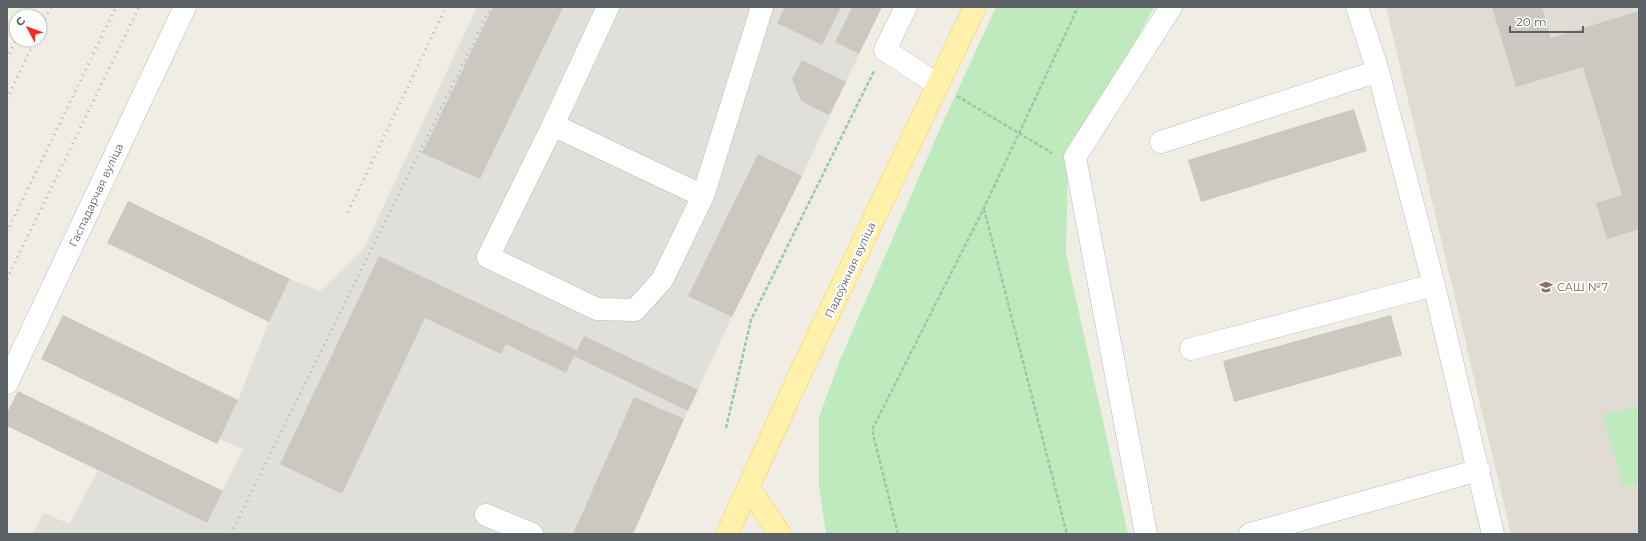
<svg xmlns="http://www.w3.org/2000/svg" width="1646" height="541" font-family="Montserrat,sans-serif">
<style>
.industrial{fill:#e1dfd9}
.education{fill:#e0dcd3}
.green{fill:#bfeabe}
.building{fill:#cbc8c1}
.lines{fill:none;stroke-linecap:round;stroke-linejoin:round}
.minor-casing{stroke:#b7bbbf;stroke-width:23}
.major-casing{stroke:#ffcb4f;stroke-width:23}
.path{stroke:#96cca5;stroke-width:2.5;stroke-dasharray:4 2;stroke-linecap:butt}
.minor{stroke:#fff;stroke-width:22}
.major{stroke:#fff0aa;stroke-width:22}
.rail{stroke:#b6b7b7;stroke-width:3;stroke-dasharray:1 5;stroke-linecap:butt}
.labels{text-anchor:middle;stroke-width:4;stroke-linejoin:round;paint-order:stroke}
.street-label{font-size:11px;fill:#5c6166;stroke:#fff}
.education-label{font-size:11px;fill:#785e54;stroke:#fff;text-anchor:start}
</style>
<rect width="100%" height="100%" fill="#f0ede4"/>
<path class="industrial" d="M477,7H852L835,42L859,54L802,176L732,317L684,419L633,534H32L44,513L69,524L98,471L207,523L243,449L219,439L238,400L269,322L290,279L320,291L363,250Z"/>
<path class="education" d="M1386,7H1639V534H1511Z"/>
<path class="green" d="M996,7H1154L1068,166L1066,254L1128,534H826L819,486V417L840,360L939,131Z
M1636,406L1639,418V483L1623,487L1603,415Z"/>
<path class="building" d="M493,7H563L480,179L422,153Z
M785,7H841L822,45L777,23Z
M852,7H882L859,54L835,42Z
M1492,7H1542L1551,38L1639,11V229L1607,239L1596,203L1622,195L1583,67L1516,87Z
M802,60L846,82L829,115L801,101L792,79Z
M1354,109L1367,151L1201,202L1188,160Z
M758,154L802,176L732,317L688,296Z
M128,201L290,279L269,322L107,243Z
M379,256L577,350L584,336L698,390L688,411L574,356L566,373L506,344L501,354L425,318L342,494L280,464Z
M63,315L238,400L217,444L41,359Z
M1391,315L1402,355L1234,402L1223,361Z
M18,391L223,491L207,523L7,426V413Z
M634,397L684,419L633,534H573Z"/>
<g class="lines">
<g class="minor-casing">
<path id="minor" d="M608,7L553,125L703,196L762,7
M906,7L885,50L938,85
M1357,7L1378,71L1434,285L1493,534
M553,125L488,257L597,309L635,310L662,280L703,196
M1161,142L1378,71
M1191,349L1434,285
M7,383L185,7
M486,515L532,534
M1146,534L1075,157L1171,7
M1250,534L1479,470"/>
</g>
<g class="major-casing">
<path id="major" d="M749,488L780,534
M727,534L805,363L975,7"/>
</g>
<path class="path" d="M957,96L1052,153
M984,209L1067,534
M726,428L751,320L874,71
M898,534L872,430L984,208L1078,7"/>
<use href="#minor" class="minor"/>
<use href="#major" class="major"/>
<path class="rail" d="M27,16L32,7
M40,30L51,7
M7,59L16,40
M7,99L35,40
M348,212L446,7
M7,232L116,7
M7,279L139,7
M231,534L491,7"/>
</g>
<defs>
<g id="school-bare" transform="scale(1.08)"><path d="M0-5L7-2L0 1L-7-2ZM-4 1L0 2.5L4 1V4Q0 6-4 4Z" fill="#8d6e63" stroke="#fff" stroke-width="2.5" paint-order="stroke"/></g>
</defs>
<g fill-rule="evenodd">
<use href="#school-bare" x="1546" y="287"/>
</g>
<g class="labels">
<g class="street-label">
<text transform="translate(96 195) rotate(-65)" y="4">Гаспадарчая вуліца</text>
<text transform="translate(850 270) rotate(-65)" y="4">Падоўжная вуліца</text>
</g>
<g class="education-label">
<text x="1557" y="291">САШ №7</text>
</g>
</g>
<rect width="1646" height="541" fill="none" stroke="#5c6166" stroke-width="16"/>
<g transform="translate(28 28) rotate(311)"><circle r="19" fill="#ffffff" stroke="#bec0c2"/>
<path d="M0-3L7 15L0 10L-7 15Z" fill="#f92e21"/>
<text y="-6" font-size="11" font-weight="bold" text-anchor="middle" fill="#5c6166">С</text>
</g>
<path d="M1510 26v6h73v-6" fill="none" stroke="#5c6166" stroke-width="2"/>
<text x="1516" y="26" font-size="12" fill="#5c6166" stroke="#ffffff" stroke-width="3" paint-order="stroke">20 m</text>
</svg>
